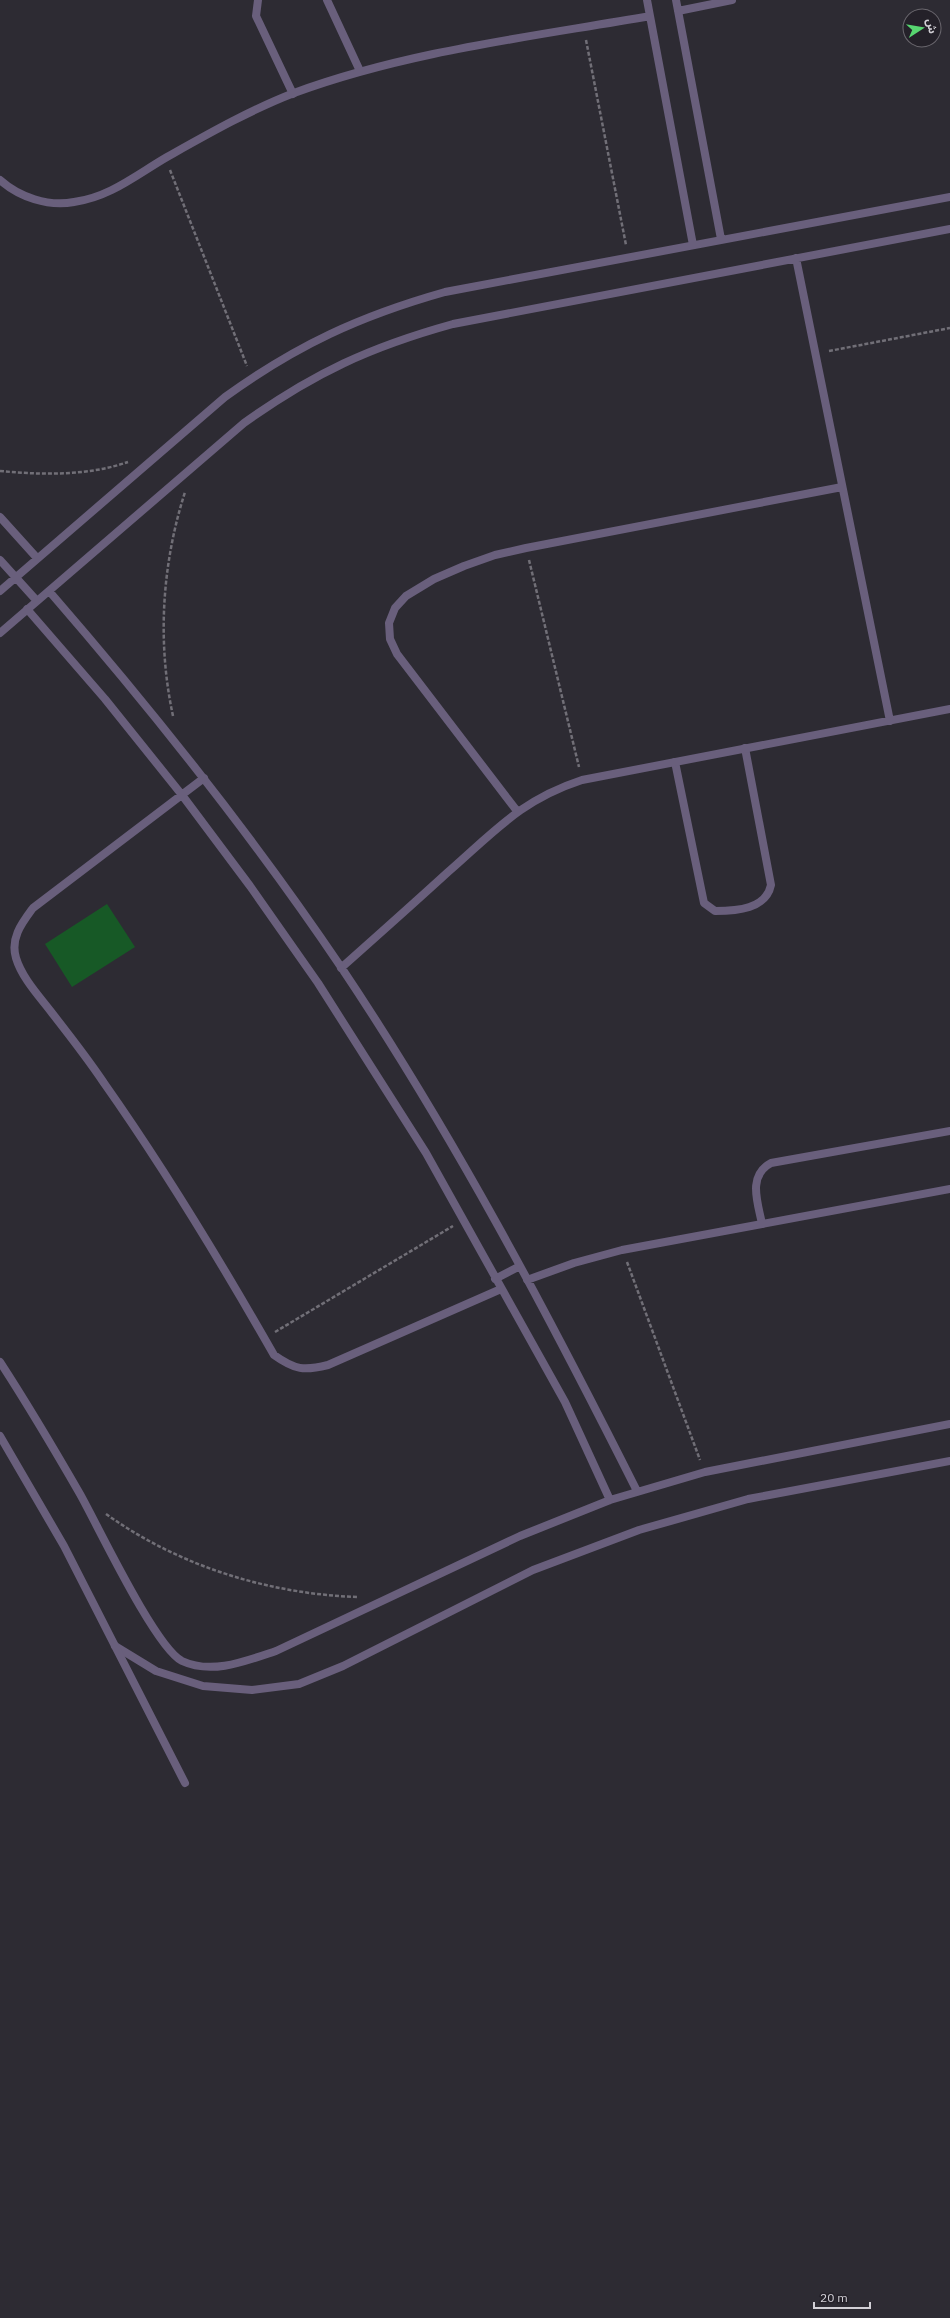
<svg xmlns="http://www.w3.org/2000/svg" width="950" height="2318" font-family="'IBM Plex Sans','Noto Sans Arabic',sans-serif">
<style>
.building{fill:#175926}
.lines{fill:none;stroke-linecap:round;stroke-linejoin:round}
.path{stroke:#716f77;stroke-width:2.5;stroke-dasharray:4 2;stroke-linecap:butt}
.service{stroke:#695f7c;stroke-width:8}
.minor{stroke:#695f7c;stroke-width:8}
.tertiary{stroke:#695f7c;stroke-width:8}
</style>
<rect width="100%" height="100%" fill="#2d2b33"/>
<path class="building" d="M107,904L135,947L72,987L45,944Z"/>
<g class="lines">
<path class="path" d="M586,40L626,245
M170,170L247,366
M829,351L950,328
M0,471C42,475 88,476 128,462
M529,560L579,767
M173,716C157,642 162,564 185,492
M627,1262L700,1460
M275,1332L453,1226
M106,1514C179,1566 268,1594 358,1597"/>
<path class="service" d="M258,0L256,16L293,94
M327,0L360,71
M675,762L704,903L715,911C737,911 766,909 771,885L745,748
M762,1224C758,1203 747,1176 771,1163L950,1131"/>
<path class="minor" d="M647,0L693,245
M676,0L721,239
M678,11L732,0
M0,180C19,197 48,207 74,202C110,197 136,175 167,157C208,134 250,110 294,93C408,51 531,37 650,16
M796,258L890,721
M0,517L37,558
M0,560L37,601
M0,591L225,397C297,345 360,316 445,292L950,197
M49,591C153,711 252,835 341,967C453,1134 547,1312 637,1491
M27,609L105,699L182,795L250,886L318,983L426,1153L565,1402L610,1500
M0,633L244,423C314,373 370,347 453,324L950,229
M204,778L33,908C22,923 10,938 16,958C22,978 39,996 52,1013C70,1036 88,1059 104,1083C166,1171 221,1262 274,1355C295,1370 304,1371 328,1365L501,1289
M517,811L397,654L390,639L389,623L395,608L406,596L434,579L464,566L495,555L526,548L842,487
M341,968C377,936 413,904 448,872C495,831 521,800 582,780L950,709
M495,1279L520,1266
M527,1280L574,1263L622,1250L950,1189
M0,1362C28,1405 54,1449 80,1494C98,1526 155,1647 182,1661C212,1675 246,1661 276,1651L520,1536L610,1500L705,1472L950,1424
M115,1646L156,1671L203,1686L252,1690L299,1684L343,1666L533,1570L639,1530L748,1499L950,1461"/>
<path class="tertiary" d="M0,1436L64,1546L185,1783"/>
</g>
<g transform="translate(922 28) rotate(78)"><circle r="19" fill="#242129" stroke="#6a676e"/>
<path d="M0-3L7 15L0 10L-7 15Z" fill="#57d570"/>
<text y="-6" font-size="11" font-weight="bold" text-anchor="middle" fill="#d2d0d6">ش</text>
</g>
<path d="M814 2302v6h56v-6" fill="none" stroke="#d2d0d6" stroke-width="2"/>
<text x="820" y="2302" font-size="12" fill="#d2d0d6" stroke="#242129" stroke-width="3" paint-order="stroke">20 m</text>
</svg>
